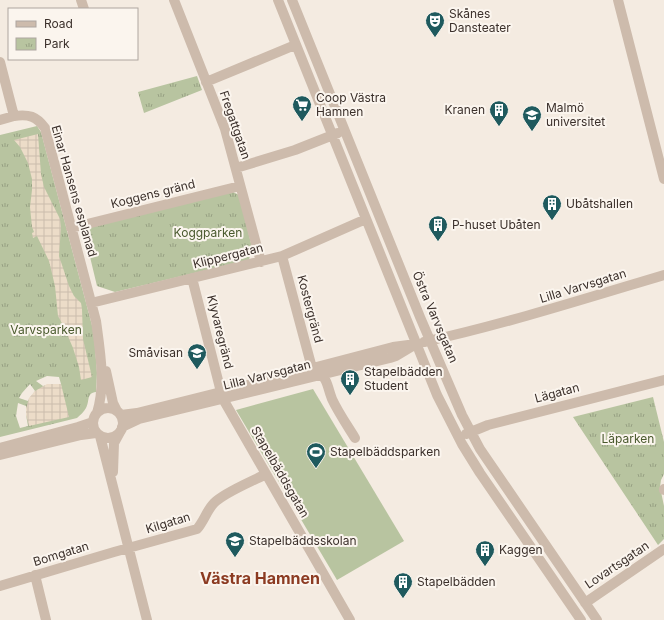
<svg xmlns="http://www.w3.org/2000/svg" width="664" height="620" font-family="Inter,sans-serif">
<style>
.grass{fill:#b8c4a0}
.park{fill:url(#park-tufts);fill-rule:evenodd}
.plaza{fill:url(#plaza-grid)}
.lines{fill:none;stroke-linecap:round;stroke-linejoin:round}
.street{stroke:#cdbbac;stroke-width:10}
.labels{text-anchor:middle;stroke-width:4;stroke-linejoin:round;paint-order:stroke}
.poi-label{font-size:12px;fill:#3b302b;stroke:#fbf5ee;text-anchor:start}
.street-label{font-size:12px;fill:#3b302b;stroke:#fbf5ee}
.park-label{font-size:12px;fill:#4a5a2e;stroke:#fbf5ee}
.district-label{font-size:16px;font-weight:bold;fill:#8c3b22;stroke:#fbf5ee}
</style>
<defs>
<pattern id="park-tufts" width="24" height="20" patternUnits="userSpaceOnUse"><rect width="24" height="20" fill="#b8c4a0"/><path d="M3 7l-1-3M5 7V3M7 7l1-3M15 17l-1-3M17 17v-4M19 17l1-3" fill="none" stroke="#97a083"/></pattern>
<pattern id="plaza-grid" width="8" height="8" patternUnits="userSpaceOnUse"><rect width="8" height="8" fill="#ecdcc8"/><path d="M0 4h8M4 0v8" fill="none" stroke="#cbbdac"/></pattern>
</defs>
<rect width="100%" height="100%" fill="#f4ebe1"/>
<path class="grass" d="M313,389L404,541L337,580L236,410Z"/>
<path class="park" d="M197,76L202,90L144,113L138,92Z
M37,126L41,132L94,333L97,373L96,392C86,393 90,401 86,408C84,412 80,415 77,418L0,437V135ZM47,376L59,377L61,384H52L43,386L36,381ZM30,384L35,391L28,401L19,398L22,393ZM18,403L26,406V415L28,426L20,428L16,416Z
M229,190L239,195L252,247L249,260L115,292L97,286L85,236L90,225Z
M653,397L664,442V474L661,480L660,487L664,506V539L658,545L573,417Z"/>
<path class="plaza" d="M38,134L41,174L44,187L60,219L61,227L59,256L69,286L74,296L81,303L82,309L83,339L92,377L81,380L79,367L73,348L64,327L58,316L55,286L49,261L37,236L33,238L32,233L34,232L32,227L30,207L32,190V179L28,163L20,147L14,140Z
M47,384H61L69,417L29,426L26,415V409L29,398L35,391Z"/>
<g class="lines">
<path class="street" d="M81,0L84,9
M174,0L225,129L261,262
M278,0L437,395L462,444L480,473L581,620
M292,0L420,317L462,415L480,449L597,620
M618,0L664,179
M0,62L14,116C29,114 36,116 45,128L96,321C100,351 106,384 97,413
M206,82L295,45
M0,120L14,116
M236,168L295,150L338,133
M71,228L240,186
M282,256L312,368C330,380 325,381 332,399C338,412 347,425 355,438
M192,278L221,392
M91,303L282,256L366,219
M424,342C505,324 584,299 664,275
M106,371L113,403L117,411
M223,399L350,620
M93 423a15 15 0 1 1 30 0a15 15 0 1 1-30 0Z
M121,415L137,413L221,392L393,347L416,344L396,356L390,358L139,419L122,427
M466,434L488,425L664,380
M100,436L147,620
M0,448L78,427L93,422
M0,455L81,435L96,433
M113,472L114,443L120,432
M664,489V490
M35,575L46,620
M0,586L114,552L197,529C204,521 207,510 214,503C225,492 251,482 266,474
M585,603L664,549"/>
</g>
<defs>
<g id="theatre-pin" transform="scale(1)"><path d="M0 17L-7.5 6A9.5 9.5 0 1 1 7.5 6Z" fill="#1f5a5e" stroke="#fbf5ee"/><path d="M-5-5.5Q0-4 5-5.5V0Q5 5 0 6Q-5 5-5 0ZM-3.3-2.5H-1v1.5H-3.3ZM1-2.5H3.3v1.5H1ZM-2.8 1Q0 5.5 2.8 1Z" fill="#fff"/></g>
<g id="supermarket-pin" transform="scale(1)"><path d="M0 17L-7.5 6A9.5 9.5 0 1 1 7.5 6Z" fill="#1f5a5e" stroke="#fbf5ee"/><path d="M-6-5.5h2.5l.6 2H6L4.5 2H-2.5L-4.4-4H-6ZM-1.5 3.2a1.3 1.3 0 1 0 .1 0ZM3 3.2a1.3 1.3 0 1 0 .1 0Z" fill="#fff"/></g>
<g id="building-pin" transform="scale(1)"><path d="M0 17L-7.5 6A9.5 9.5 0 1 1 7.5 6Z" fill="#1f5a5e" stroke="#fbf5ee"/><path d="M-4-6H4V6H1V3H-1V6H-4ZM-2.5-4.3h1.7v1.8h-1.7ZM.8-4.3h1.7v1.8H.8ZM-2.5-1h1.7V.8h-1.7ZM.8-1h1.7V.8H.8Z" fill="#fff"/></g>
<g id="university-pin" transform="scale(1)"><path d="M0 17L-7.5 6A9.5 9.5 0 1 1 7.5 6Z" fill="#1f5a5e" stroke="#fbf5ee"/><path d="M0-5L7-2L0 1L-7-2ZM-4 1L0 2.5L4 1V4Q0 6-4 4Z" fill="#fff"/></g>
<g id="school-pin" transform="scale(1)"><path d="M0 17L-7.5 6A9.5 9.5 0 1 1 7.5 6Z" fill="#1f5a5e" stroke="#fbf5ee"/><path d="M0-5L7-2L0 1L-7-2ZM-4 1L0 2.5L4 1V4Q0 6-4 4Z" fill="#fff"/></g>
<g id="stadium-pin" transform="scale(1)"><path d="M0 17L-7.5 6A9.5 9.5 0 1 1 7.5 6Z" fill="#1f5a5e" stroke="#fbf5ee"/><path d="M0-5a6.5 5 0 1 0 0 10a6.5 5 0 1 0 0-10ZM-3.5-1.8h7v3.6h-7Z" fill="#fff"/></g>
</defs>
<g fill-rule="evenodd">
<use href="#theatre-pin" x="435" y="21"/>
<use href="#supermarket-pin" x="302" y="105"/>
<use href="#building-pin" x="499" y="110"/>
<use href="#university-pin" x="532" y="115"/>
<use href="#building-pin" x="552" y="204"/>
<use href="#building-pin" x="438" y="225"/>
<use href="#school-pin" x="197" y="353"/>
<use href="#building-pin" x="350" y="379"/>
<use href="#stadium-pin" x="316" y="452"/>
<use href="#school-pin" x="235" y="541"/>
<use href="#building-pin" x="485" y="550"/>
<use href="#building-pin" x="403" y="582"/>
</g>
<g class="labels">
<g class="poi-label">
<text x="449" y="18">Skånes<tspan x="449" dy="14">Dansteater</tspan></text>
<text x="316" y="102">Coop Västra<tspan x="316" dy="14">Hamnen</tspan></text>
<text x="546" y="112">Malmö<tspan x="546" dy="14">universitet</tspan></text>
<text x="485" y="114" text-anchor="end">Kranen</text>
<text x="566" y="208">Ubåtshallen</text>
<text x="452" y="229">P-huset Ubåten</text>
<text x="183" y="357" text-anchor="end">Småvisan</text>
<text x="364" y="376">Stapelbädden<tspan x="364" dy="14">Student</tspan></text>
<text x="330" y="456">Stapelbäddsparken</text>
<text x="249" y="545">Stapelbäddsskolan</text>
<text x="499" y="554">Kaggen</text>
<text x="417" y="586">Stapelbädden</text>
</g>
<g class="street-label">
<text transform="translate(235 125) rotate(71)" y="4">Fregattgatan</text>
<text transform="translate(74 191) rotate(74)" y="4">Einar Hansens esplanad</text>
<text transform="translate(153 194) rotate(-14)" y="4">Koggens gränd</text>
<text transform="translate(228 256) rotate(-14)" y="4">Klippergatan</text>
<text transform="translate(583 286) rotate(-17)" y="4">Lilla Varvsgatan</text>
<text transform="translate(310 309) rotate(75)" y="4">Kostergränd</text>
<text transform="translate(435 317) rotate(67)" y="4">Östra Varvsgatan</text>
<text transform="translate(220 332) rotate(76)" y="4">Klyvaregränd</text>
<text transform="translate(267 375) rotate(-14)" y="4">Lilla Varvsgatan</text>
<text transform="translate(557 393) rotate(-15)" y="4">Lägatan</text>
<text transform="translate(280 472) rotate(60)" y="4">Stapelbäddsgatan</text>
<text transform="translate(168 523) rotate(-17)" y="4">Kilgatan</text>
<text transform="translate(61 554) rotate(-17)" y="4">Bomgatan</text>
<text transform="translate(617 565) rotate(-34)" y="4">Lovartsgatan</text>
</g>
<g class="park-label">
<text x="208" y="237">Koggparken</text>
<text x="46" y="334">Varvsparken</text>
<text x="628" y="443">Läparken</text>
</g>
<g class="district-label">
<text x="260" y="584">Västra Hamnen</text>
</g>
</g>
<rect x="8" y="8" width="130" height="52" fill="#fbf5ee" stroke="#aea6a0"/>
<rect x="16" y="21" width="20" height="6" fill="#cdbbac" stroke="#aea6a0"/>
<text x="44" y="28" font-size="12" fill="#3b302b">Road</text>
<rect x="16" y="38" width="20" height="12" fill="url(#park-tufts)" stroke="#aea6a0"/>
<text x="44" y="48" font-size="12" fill="#3b302b">Park</text>
</svg>
